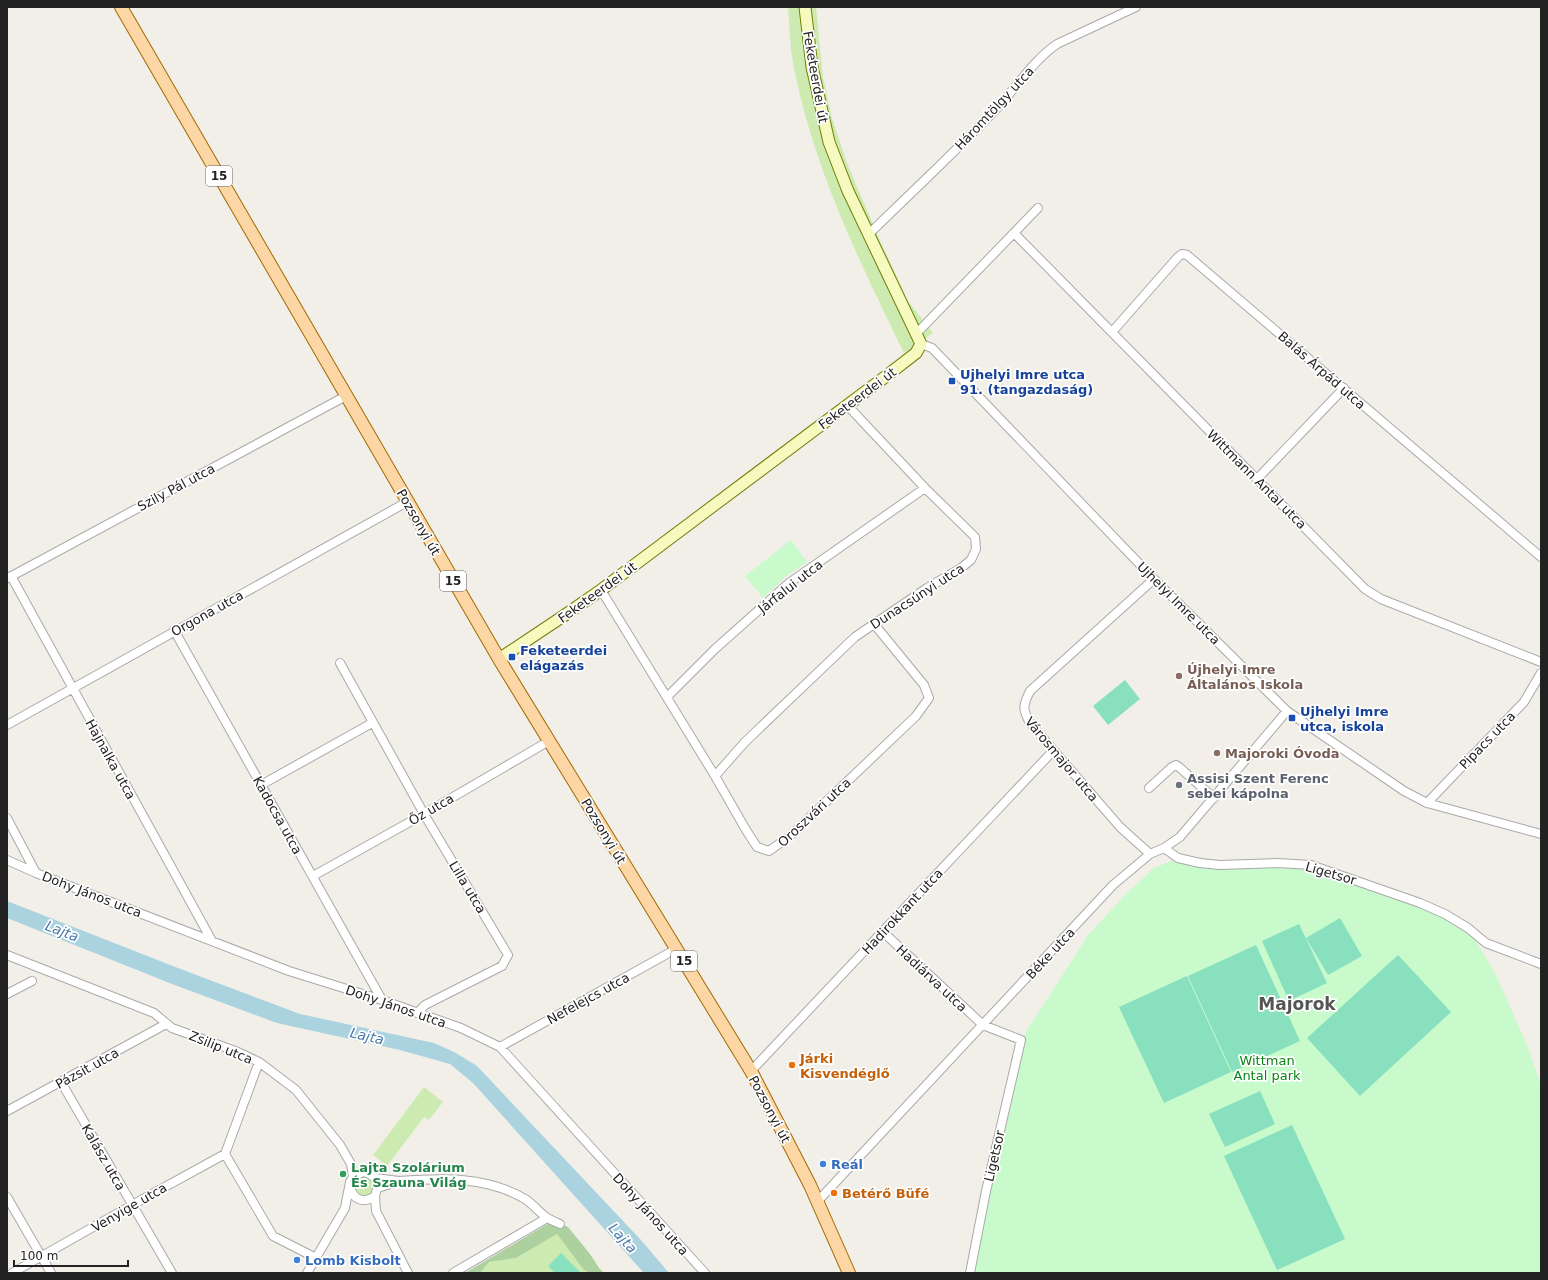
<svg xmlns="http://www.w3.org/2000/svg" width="1548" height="1280" font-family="'DejaVu Sans',sans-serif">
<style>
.grass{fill:#cdebb0}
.forest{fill:#add19e}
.park{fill:#c8facc}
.pitch{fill:#88e0be}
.water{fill:#aad3df}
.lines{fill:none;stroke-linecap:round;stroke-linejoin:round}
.minor-casing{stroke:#a9a9a9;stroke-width:10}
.secondary-casing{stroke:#707d05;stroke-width:13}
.primary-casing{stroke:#a06b00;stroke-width:14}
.minor{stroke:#fff;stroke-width:8}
.secondary{stroke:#f7fabf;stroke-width:11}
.primary{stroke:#fcd6a4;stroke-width:12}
.transit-dot{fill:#1a4fb4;stroke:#fff;stroke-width:1.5}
.education-dot{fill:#8d6e63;stroke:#fff;stroke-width:1.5}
.worship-dot{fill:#6b7280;stroke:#fff;stroke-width:1.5}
.food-dot{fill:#e8710a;stroke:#fff;stroke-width:1.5}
.shop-dot{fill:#3f7fe0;stroke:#fff;stroke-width:1.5}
.leisure-dot{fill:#2e9e5b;stroke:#fff;stroke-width:1.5}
.labels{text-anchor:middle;stroke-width:3.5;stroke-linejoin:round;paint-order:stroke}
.shield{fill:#fff;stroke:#646464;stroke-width:1}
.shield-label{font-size:12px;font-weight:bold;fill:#222}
.street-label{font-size:13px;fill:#222;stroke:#fff}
.transit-label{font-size:13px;font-weight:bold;fill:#164399;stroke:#fff;text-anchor:start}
.education-label{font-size:13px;font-weight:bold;fill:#785e54;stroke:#fff;text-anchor:start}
.worship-label{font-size:13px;font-weight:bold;fill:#5b616d;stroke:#fff;text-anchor:start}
.food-label{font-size:13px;font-weight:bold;fill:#c56008;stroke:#fff;text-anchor:start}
.park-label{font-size:13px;fill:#0c8416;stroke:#fff}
.shop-label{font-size:13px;font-weight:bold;fill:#366cbe;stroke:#fff;text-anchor:start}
.leisure-label{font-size:13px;font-weight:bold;fill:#27864d;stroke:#fff;text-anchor:start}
.water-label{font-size:14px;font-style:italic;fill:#4a7aab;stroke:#fff}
.district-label{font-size:17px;font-weight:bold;fill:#555;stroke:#fff}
</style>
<rect width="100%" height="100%" fill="#f2efe9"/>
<path class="grass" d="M788,7H816L823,77L832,118L847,163L878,236L908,301L933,333L904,353C860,263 815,171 795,73C790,52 790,29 788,7Z
M424,1087L443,1102L429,1120L424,1117L387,1166L373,1155Z
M354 1186a10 10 0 1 1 20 0a10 10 0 1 1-20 0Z
M557,1234L583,1269L589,1273H480L489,1262L516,1258Z"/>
<path class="forest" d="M554,1220L568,1227L590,1254L599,1268L604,1273H589L583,1269L557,1234L516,1258L489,1262L480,1273H465Z"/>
<path class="park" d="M791,540L807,562L785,577L763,598L745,576Z
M1178,858L1200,863L1311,865L1403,897L1468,928L1495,973L1526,1043L1541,1085V1273H971L1021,1040L1088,935L1125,895L1154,868Z"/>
<path class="pitch" d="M1125,680L1140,699L1108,725L1093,706Z
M1340,918L1362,956L1328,975L1306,938Z
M1299,924L1327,983L1289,1001L1262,941Z
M1256,945L1300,1041L1232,1072L1188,976Z
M1398,955L1451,1012L1360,1096L1307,1038Z
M1187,976L1231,1072L1164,1103L1119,1007Z
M1260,1091L1275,1124L1225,1147L1209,1114Z
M1292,1125L1345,1239L1277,1270L1224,1156Z
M561,1253L581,1273H555L548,1266Z"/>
<path class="water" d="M7,901L178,968L300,1014L434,1043L456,1053L477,1066L641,1240L669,1273H644L473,1083L450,1064L400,1050L277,1023L172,984L7,918Z"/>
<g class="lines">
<g class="minor-casing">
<path id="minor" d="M1014,233L1365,589L1381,599L1541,662
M868,235C912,192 957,150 999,106C1018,85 1034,60 1057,44L1136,7
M1112,332L1178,257L1182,254L1187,255L1541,557
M916,334L1038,208
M921,344L932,348L1154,579L1287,711L1404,791L1427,803L1541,834
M1257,479L1344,388
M11,576L212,941
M8,578L346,396
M601,590L715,776L746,830L757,847L769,851L790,836L916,716L929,698L924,685L874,624
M174,630L382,1000
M340,663L424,814L508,955L502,966L425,1005L417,1013
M667,697L715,649L789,583L925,488
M7,725L407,502
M715,776L745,742L855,637L927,588L961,568L971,560L976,549L975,537L925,488L847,405
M261,785L372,723
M1149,788L1172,767L1176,765L1179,767L1214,798
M1427,803L1524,702L1541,673
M7,818L36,873
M1164,848L1178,858L1200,863L1220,865L1278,863L1311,865L1420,903L1445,914L1468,928L1486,943L1541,964
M1150,854L1120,827L1030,723C1022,709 1023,705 1030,691L1154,579
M7,860L36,873L289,971L382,1000L461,1028L500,1047L705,1273
M313,876L424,814L549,741
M882,931L983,1025L1021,1040L986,1191L970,1273
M7,955L154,1013L172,1028L238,1052L259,1062L296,1090L340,1145L351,1164L353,1177
M7,994L32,981
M500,1047L676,949
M259,1062L225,1154L273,1236L316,1258
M751,1071L1053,751
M61,1082L172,1273
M7,1111L166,1024
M375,1178L399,1181L378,1188
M399,1181C443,1178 486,1176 525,1199C533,1204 539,1212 546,1217C550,1220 556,1222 560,1224
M375,1196L376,1211L408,1273
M7,1197L51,1273
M817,1202L1113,885L1150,854L1164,848L1180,837L1287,711
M12,1273L132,1205L225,1154
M307,1273L345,1208L350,1182L353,1177L363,1172L368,1173L375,1178L378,1185L375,1196C364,1204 353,1200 350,1187
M453,1273L547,1218"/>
</g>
<g class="secondary-casing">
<path id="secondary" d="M499,659L565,615L601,590L885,377L916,353L921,344L848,191L829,142L812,67L805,7"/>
</g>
<g class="primary-casing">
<path id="primary" d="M121,7L499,659L751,1071L810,1185L849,1273"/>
</g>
<use href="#minor" class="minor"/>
<use href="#secondary" class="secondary"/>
<use href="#primary" class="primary"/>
</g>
<g class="transit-dot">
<rect x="948" y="377" width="8" height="8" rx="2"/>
<rect x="508" y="653" width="8" height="8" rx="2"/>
<rect x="1288" y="714" width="8" height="8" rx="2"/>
</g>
<g class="education-dot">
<circle cx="1179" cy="676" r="4"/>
<circle cx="1217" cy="753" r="4"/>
</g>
<circle class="worship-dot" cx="1179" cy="785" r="4"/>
<g class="food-dot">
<circle cx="792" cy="1065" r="4"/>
<circle cx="834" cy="1193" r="4"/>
</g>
<g class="shop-dot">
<circle cx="823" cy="1164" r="4"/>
<circle cx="297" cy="1260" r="4"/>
</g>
<circle class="leisure-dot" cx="343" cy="1174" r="4"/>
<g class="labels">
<g class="shield">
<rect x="206" y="166" width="26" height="20" rx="3"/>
<rect x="440" y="571" width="26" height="20" rx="3"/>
<rect x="671" y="951" width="26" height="20" rx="3"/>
</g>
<g class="shield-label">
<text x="219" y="180">15</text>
<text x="453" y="585">15</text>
<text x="684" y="965">15</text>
</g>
<g class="street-label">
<text transform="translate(816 77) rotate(80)" y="5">Feketeerdei út</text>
<text transform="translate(994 108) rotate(-47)" y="5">Háromtölgy utca</text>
<text transform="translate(1322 370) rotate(41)" y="5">Balás Árpád utca</text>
<text transform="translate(857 398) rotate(-37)" y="5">Feketeerdei út</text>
<text transform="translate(1257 479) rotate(45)" y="5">Wittmann Antal utca</text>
<text transform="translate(176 487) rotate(-28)" y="5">Szily Pál utca</text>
<text transform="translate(419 522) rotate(60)" y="5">Pozsonyi út</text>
<text transform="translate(790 586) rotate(-38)" y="5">Járfalui utca</text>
<text transform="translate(597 592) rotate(-36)" y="5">Feketeerdei út</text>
<text transform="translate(917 596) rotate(-33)" y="5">Dunacsúnyi utca</text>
<text transform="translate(1179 603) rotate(45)" y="5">Ujhelyi Imre utca</text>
<text transform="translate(207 613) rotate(-29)" y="5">Orgona utca</text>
<text transform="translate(1487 740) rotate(-46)" y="5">Pipacs utca</text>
<text transform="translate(111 759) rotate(61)" y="5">Hajnalka utca</text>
<text transform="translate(1062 759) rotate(50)" y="5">Városmajor utca</text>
<text transform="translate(431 809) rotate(-30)" y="5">Őz utca</text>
<text transform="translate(814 812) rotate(-43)" y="5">Oroszvári utca</text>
<text transform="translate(278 815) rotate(61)" y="5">Kadocsa utca</text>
<text transform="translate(604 831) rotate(59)" y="5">Pozsonyi út</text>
<text transform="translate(1331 873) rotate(16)" y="5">Ligetsor</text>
<text transform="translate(468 887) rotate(59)" y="5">Lilla utca</text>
<text transform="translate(92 894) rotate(21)" y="5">Dohy János utca</text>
<text transform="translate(902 911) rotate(-47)" y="5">Hadirokkant utca</text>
<text transform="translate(1050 953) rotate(-47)" y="5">Béke utca</text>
<text transform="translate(932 978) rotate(43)" y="5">Hadiárva utca</text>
<text transform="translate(588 998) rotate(-29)" y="5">Nefelejcs utca</text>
<text transform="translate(396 1006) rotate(19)" y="5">Dohy János utca</text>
<text transform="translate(221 1047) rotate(22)" y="5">Zsilip utca</text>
<text transform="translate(87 1068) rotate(-29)" y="5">Pázsit utca</text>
<text transform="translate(770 1109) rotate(62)" y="5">Pozsonyi út</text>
<text transform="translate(994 1156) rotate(-77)" y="5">Ligetsor</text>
<text transform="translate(104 1157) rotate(60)" y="5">Kalász utca</text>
<text transform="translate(129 1207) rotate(-30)" y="5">Venyige utca</text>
<text transform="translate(651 1214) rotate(48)" y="5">Dohy János utca</text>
</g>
<g class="transit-label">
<text x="960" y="379">Ujhelyi Imre utca<tspan x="960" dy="15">91. (tangazdaság)</tspan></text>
<text x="520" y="655">Feketeerdei<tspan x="520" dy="15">elágazás</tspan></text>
<text x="1300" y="716">Ujhelyi Imre<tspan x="1300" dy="15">utca, iskola</tspan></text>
</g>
<g class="education-label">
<text x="1187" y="674">Újhelyi Imre<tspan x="1187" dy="15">Általános Iskola</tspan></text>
<text x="1225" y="758">Majoroki Óvoda</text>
</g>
<g class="worship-label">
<text x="1187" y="783">Assisi Szent Ferenc<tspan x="1187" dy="15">sebei kápolna</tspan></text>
</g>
<g class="food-label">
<text x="800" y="1063">Járki<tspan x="800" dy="15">Kisvendéglő</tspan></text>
<text x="842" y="1198">Betérő Büfé</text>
</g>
<g class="park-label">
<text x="1267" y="1065">Wittman<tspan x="1267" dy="15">Antal park</tspan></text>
</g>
<g class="shop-label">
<text x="831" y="1169">Reál</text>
<text x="305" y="1265">Lomb Kisbolt</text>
</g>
<g class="leisure-label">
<text x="351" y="1172">Lajta Szolárium<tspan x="351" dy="15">És Szauna Világ</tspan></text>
</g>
<g class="water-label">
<text transform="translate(62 931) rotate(21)" y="5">Lajta</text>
<text transform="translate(367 1036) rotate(13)" y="5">Lajta</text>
<text transform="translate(623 1238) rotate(48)" y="5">Lajta</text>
</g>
<g class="district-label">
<text x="1297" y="1010">Majorok</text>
</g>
</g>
<rect width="1548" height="1280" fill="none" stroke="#222222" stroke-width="16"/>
<path d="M14 1260v6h114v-6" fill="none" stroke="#222222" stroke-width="2"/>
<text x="20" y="1260" font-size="12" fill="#222222" stroke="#ffffff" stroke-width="3" paint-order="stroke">100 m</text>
</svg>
